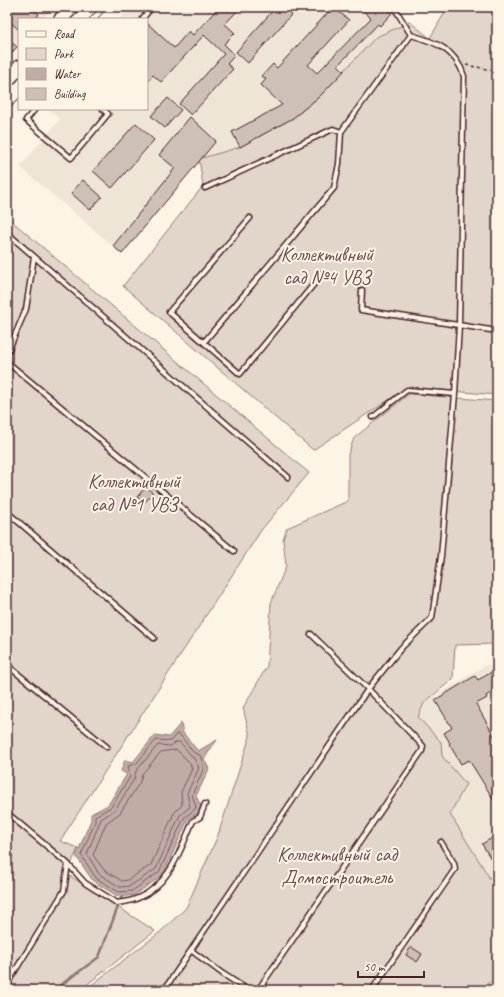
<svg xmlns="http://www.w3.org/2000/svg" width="504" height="997" font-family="Caveat,sans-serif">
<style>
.built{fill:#eee5d7}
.green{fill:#e2d5ca;stroke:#967a7a}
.water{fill:#c0aca5;stroke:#917474}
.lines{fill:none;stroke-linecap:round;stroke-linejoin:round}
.shore{stroke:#79575c;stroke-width:1}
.stream{stroke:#917474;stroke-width:2.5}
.building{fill:#cfc0b7;stroke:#4a1f2b}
.service-casing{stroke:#4a1f2b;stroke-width:7}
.primary-casing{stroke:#4a1f2b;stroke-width:16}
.path{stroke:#4a1f2b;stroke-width:1.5;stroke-dasharray:3 3;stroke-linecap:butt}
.service{stroke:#fcf5e5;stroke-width:4}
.primary{stroke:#fcf5e5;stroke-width:13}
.tram{stroke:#4a1f2b;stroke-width:1}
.labels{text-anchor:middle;stroke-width:4;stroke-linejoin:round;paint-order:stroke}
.park-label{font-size:20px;fill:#704c53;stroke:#fcf5e5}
</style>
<rect width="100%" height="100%" fill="#fcf5e5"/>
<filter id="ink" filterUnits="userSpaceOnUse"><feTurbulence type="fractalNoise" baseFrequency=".025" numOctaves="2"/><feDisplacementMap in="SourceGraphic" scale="8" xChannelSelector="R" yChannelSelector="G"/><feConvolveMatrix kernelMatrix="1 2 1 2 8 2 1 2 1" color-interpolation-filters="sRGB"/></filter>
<g filter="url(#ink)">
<path class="built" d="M7,7H53L43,19H19V46L7,60Z
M130,7H394L410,22L376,37L320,96L293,118L240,147L199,159L122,254L20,167L60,119L48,109H147V19H120Z
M497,662V890L450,814L466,784L441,756L418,717L424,703L484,666Z"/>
<path class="green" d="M448,7H497V395L408,387L313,450L123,286L203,186L199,159L240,147L293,118L320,96L376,37L410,22L430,38Z
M7,217L309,473L262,529L60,841L78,848L67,874L155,931L80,990H7Z
M409,394L497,401V644L455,645L453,679L424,703L418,717L441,742L442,756L466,784L450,814L497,890V979L474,990H85L159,933L186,908L218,835L250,736L243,708L267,666L271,603L286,566L283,539L287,528L348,501V455L354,438Z"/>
<path class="water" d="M181,723L183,733L198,751L217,740L204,759L209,769L196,796L201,806L198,813L188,819L163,875L134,895L119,897L93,881L76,856L91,820V814L108,805L127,774L121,771L125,760L133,762L155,735L169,737Z"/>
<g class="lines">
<path class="shore" d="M177,734L180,735L194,753L200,755L204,768L192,795L196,806L195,809L184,818L159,872L132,891L119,892L96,878L81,855L95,822V816L111,807L130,777L128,766L136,764L156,740L170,741Z
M177,742H180L195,760L199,768L187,793L190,807L180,815L156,869L130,886L120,887L99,874L87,854L101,819L115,810L134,779L136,771L158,745L170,746Z
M177,750L190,763L192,769L181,792L182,805L174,813L151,865L128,880L122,881L104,870L93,855L106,823L120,813L140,782L142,774L161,752Z"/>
<path class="stream" d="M54,990L99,957L122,896"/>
</g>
<path class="building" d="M15,7H31L39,14L35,19H19V30L7,19V16Z
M219,7H241L225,24L235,33L224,44L235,55L227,64L233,69L191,115L179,104L224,54L204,35L161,82L153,75L147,82V23L174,48L189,31L193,35Z
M276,7H298L248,63L236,52Z
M333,7L349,20L308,65L317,73L371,18L359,7H385L392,13L380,26L378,24L338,65L344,71L320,96L293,118L240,147L232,132L282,105L261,85L266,79L262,76L273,64L277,68Z
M7,38L17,47L7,58Z
M168,98L181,110L165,128L151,116Z
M190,117L216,141L122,254L113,246L175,168L159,155Z
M136,123L154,140L112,188L93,171Z
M83,180L102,197L90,210L71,193Z
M146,487L153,493L144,503L137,497Z
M497,669V689L486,696L487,698L476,704L497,741V805L469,760L461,764L449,744L450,743L444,733L452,728L435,700L475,676L478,680Z
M497,835V869L482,844Z
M411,947L422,954L417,962L406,955Z"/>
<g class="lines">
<g class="service-casing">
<path id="service" d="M142,19L152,7
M35,109L26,120L71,158L108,114L103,109
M205,188L333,129L341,132L411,35L394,7
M250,218L169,312L240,374L323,273
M7,233L288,477
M362,290L361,310L497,331
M204,342L334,188L339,164L341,132
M7,354L26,309L34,257
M7,362L234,551
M373,417L407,390L455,394
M7,512L154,638
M7,665L107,747
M7,813L68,864L64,891L7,984
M68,864L85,883L117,903C124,902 132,901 138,898C170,885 180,850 193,821L200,817L205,804
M192,951L223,974L248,990
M164,990L368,689L401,648L432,618L441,556L455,394L459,325L464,76C456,50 436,42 411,35
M258,990L422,751L423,746L368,689L311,634
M372,990L455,869L454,863L441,842"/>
</g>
<g class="primary-casing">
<path id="primary" d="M61,19L72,7
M7,81L19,67"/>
</g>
<path class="path" d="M466,65L497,71"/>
<use href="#service" class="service"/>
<use href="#primary" class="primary"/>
<path class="tram" d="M98,18L108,7
M89,19L101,7
M7,112L19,98"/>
</g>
</g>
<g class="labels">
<g class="park-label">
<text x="327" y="261">Коллективный<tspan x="327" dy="23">сад №4 УВЗ</tspan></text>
<text x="134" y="488">Коллективный<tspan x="134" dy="23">сад №1 УВЗ</tspan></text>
<text x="337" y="861">Коллективный сад<tspan x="337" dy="23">Домостроитель</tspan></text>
</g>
</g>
<rect width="504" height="997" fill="none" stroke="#fcf5e5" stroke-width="24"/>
<rect x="12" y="12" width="480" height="973" fill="none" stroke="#4a1f2b" stroke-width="1.5" filter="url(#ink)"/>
<rect x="18" y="18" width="130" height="92" fill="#fcf5e5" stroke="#b59f9b"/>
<rect x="26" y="31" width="20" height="6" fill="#fcf5e5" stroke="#b59f9b"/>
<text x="54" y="38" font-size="12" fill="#4a1f2b">Road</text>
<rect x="26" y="48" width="20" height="12" fill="#e2d5ca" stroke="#b59f9b"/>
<text x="54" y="58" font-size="12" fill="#4a1f2b">Park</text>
<rect x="26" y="68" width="20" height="12" fill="#c0aca5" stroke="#b59f9b"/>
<text x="54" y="78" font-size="12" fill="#4a1f2b">Water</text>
<rect x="26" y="88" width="20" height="12" fill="#cfc0b7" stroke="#b59f9b"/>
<text x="54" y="98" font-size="12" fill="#4a1f2b">Building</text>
<path d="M358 971v6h66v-6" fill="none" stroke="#4a1f2b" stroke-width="2"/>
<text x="364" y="971" font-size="12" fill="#4a1f2b" stroke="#fcf5e5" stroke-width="3" paint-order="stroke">50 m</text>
</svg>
